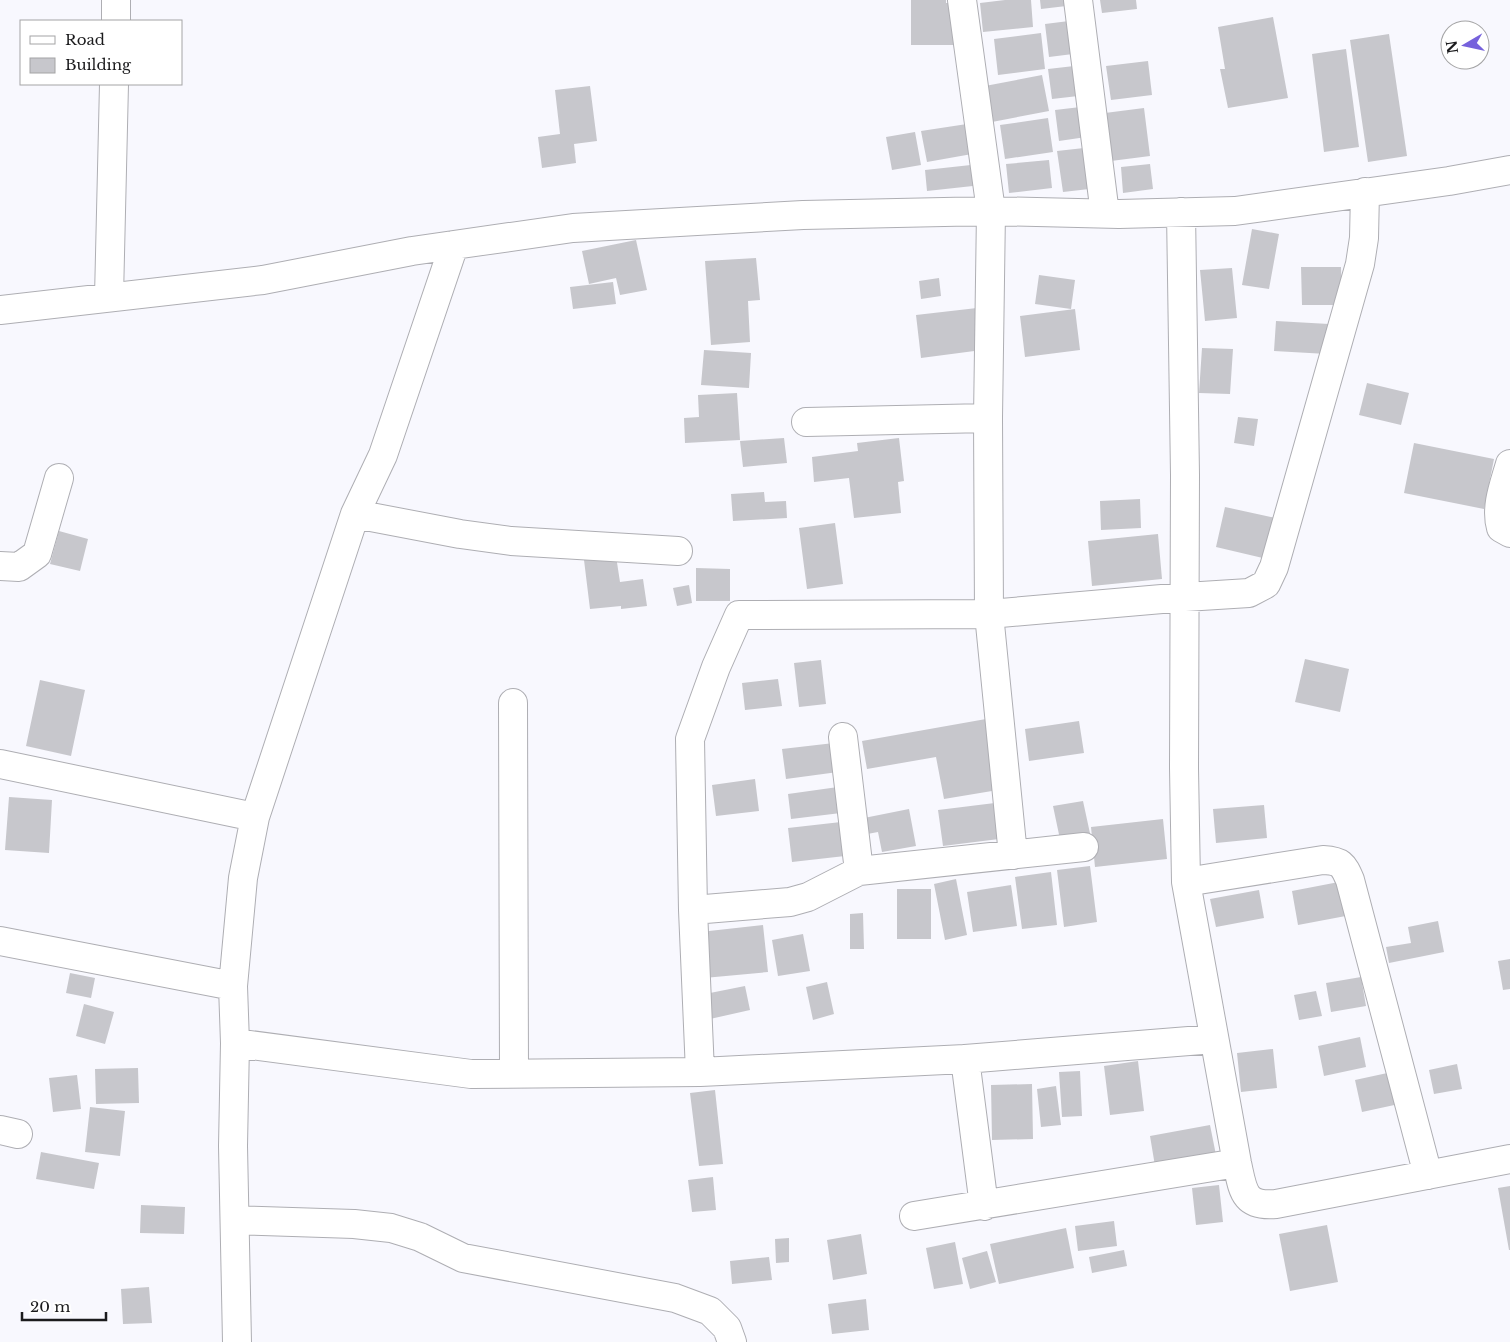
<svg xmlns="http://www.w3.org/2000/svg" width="1510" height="1342" font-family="'Libre Baskerville',serif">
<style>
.building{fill:#c7c7cc}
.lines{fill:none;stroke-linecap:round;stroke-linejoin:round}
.minor-casing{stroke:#aeaeb3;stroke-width:30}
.minor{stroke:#fff;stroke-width:28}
</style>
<rect width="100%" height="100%" fill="#f8f8fe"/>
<path class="building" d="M911,0H946V3H962L961,45H911Z
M1005,0H1031L1033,27L983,32L980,3Z
M1040,0H1074L1075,5L1041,9Z
M1100,0H1136L1137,9L1102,13Z
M1273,17L1288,98L1228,108L1220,69H1225L1218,27Z
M1077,20L1081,53L1049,57L1045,24Z
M1041,33L1045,69L998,75L994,39Z
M1389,34L1407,156L1368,162L1350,40Z
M1346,49L1359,147L1324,152L1312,54Z
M1148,61L1152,95L1111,100L1106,66Z
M1083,65L1087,95L1052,99L1048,69Z
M1042,75L1049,111L992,122L985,86Z
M590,86L597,141L574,144L576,163L542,168L538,137L560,134L555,90Z
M1089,106L1093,136L1059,141L1055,110Z
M1144,108L1150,156L1111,161L1105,113Z
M1048,118L1053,152L1005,159L1000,125Z
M967,124L972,154L927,162L921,131Z
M915,132L921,165L892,170L886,137Z
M1093,147L1098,188L1063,192L1057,151Z
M1049,160L1052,188L1009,193L1006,164Z
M980,164L982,185L927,191L925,170Z
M1150,164L1153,189L1123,193L1121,167Z
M1252,229L1279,234L1269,289L1242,285Z
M636,240L647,290L620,295L616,278L589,284L582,251Z
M756,258L760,300L748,301L750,342L711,345L705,261Z
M1301,267H1341L1342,305H1302Z
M1232,268L1237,318L1205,321L1200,270Z
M1039,275L1075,280L1071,309L1035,304Z
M939,278L941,296L921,299L919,281Z
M613,282L616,304L573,309L570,287Z
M977,308L982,350L921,358L916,315Z
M1075,309L1080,350L1025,357L1020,316Z
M1276,321L1329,324L1327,354L1274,351Z
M1202,348L1233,349L1230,394L1199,393Z
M704,350L751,353L749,388L701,385Z
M1367,383L1409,393L1401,425L1359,415Z
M737,393L740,440L685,443L684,418L699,417L698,395Z
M1238,417L1258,419L1254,446L1234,443Z
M784,438L787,463L743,467L740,441Z
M899,438L904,481L898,482L901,513L854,518L849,478L814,482L812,457L858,451L857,443Z
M1414,443L1494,459L1484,509L1404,493Z
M764,492L765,502L786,501L787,518L733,521L731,494Z
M1140,499L1141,528L1101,530L1100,501Z
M1225,507L1276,518L1267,559L1216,547Z
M835,523L843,584L807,589L799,528Z
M59,531L88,539L80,571L50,564Z
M1158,534L1162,579L1092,586L1088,541Z
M616,556L620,582L643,579L647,606L621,609V606L590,609L584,560Z
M696,568L730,569V601H696Z
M689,585L692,603L677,606L673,588Z
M1305,659L1349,669L1340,712L1295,702Z
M821,660L826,704L799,707L794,663Z
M778,679L782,706L745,710L742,683Z
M40,680L85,690L71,756L26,746Z
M986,719L998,790L944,799L936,757L867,769L862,741Z
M1079,721L1084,753L1029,761L1025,729Z
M834,743L838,772L786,779L782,749Z
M755,779L759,811L716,816L712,785Z
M838,787L841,813L791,819L788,794Z
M9,797L52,800L49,853L5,850Z
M1083,801L1091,838L1061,844L1053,806Z
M1003,802L1007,838L943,846L938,810Z
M1264,805L1267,838L1216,843L1213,809Z
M909,809L916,846L882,852L878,832L862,835L859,819Z
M1163,819L1167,859L1095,867L1091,827Z
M841,822L845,856L792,862L788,828Z
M1090,866L1097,922L1064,927L1057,870Z
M1051,872L1057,925L1022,929L1015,877Z
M956,879L967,935L945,940L934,884Z
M1344,881L1351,915L1298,925L1292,891Z
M1011,885L1017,926L973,932L967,892Z
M897,889H931V939H897Z
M1259,890L1264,918L1216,927L1210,899Z
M863,913L864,949H850V914Z
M1438,921L1444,952L1389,963L1386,947L1411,943L1408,927Z
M763,925L768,972L704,978L700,932Z
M803,934L810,971L778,976L772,940Z
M1510,959V989L1503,990L1498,961Z
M70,973L95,978L91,998L66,993Z
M1361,977L1366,1006L1331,1012L1326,983Z
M827,982L834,1014L813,1020L806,987Z
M745,986L750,1010L710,1019L705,994Z
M1316,991L1322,1016L1299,1020L1294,995Z
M84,1004L114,1012L105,1044L76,1036Z
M1360,1037L1366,1067L1324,1076L1318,1046Z
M1273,1049L1277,1088L1241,1092L1237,1053Z
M1138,1061L1144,1111L1110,1115L1104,1066Z
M1457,1064L1462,1089L1434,1094L1429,1070Z
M138,1068L139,1103L96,1104L95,1069Z
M1080,1071L1082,1116L1062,1117L1059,1072Z
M1392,1072L1399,1104L1362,1112L1355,1080Z
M77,1075L81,1109L53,1112L49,1078Z
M1032,1084L1033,1139L992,1140L991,1085Z
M1056,1086L1061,1125L1041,1127L1037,1089Z
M715,1090L723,1164L699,1166L690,1093Z
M90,1107L125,1111L120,1156L85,1152Z
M1210,1125L1216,1155L1155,1166L1150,1136Z
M41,1152L99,1163L94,1189L36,1179Z
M713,1177L716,1210L692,1212L688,1180Z
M1219,1185L1223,1222L1196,1225L1192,1188Z
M1510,1186V1250H1509L1498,1188Z
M141,1205L185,1207L184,1234L140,1233Z
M1114,1221L1117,1246L1078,1251L1075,1226Z
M1327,1225L1338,1282L1290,1291L1279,1234Z
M1066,1228L1074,1268L999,1284L990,1244Z
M861,1234L867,1274L833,1280L827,1240Z
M789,1238V1262L776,1263L775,1239Z
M955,1242L963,1284L934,1289L926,1248Z
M1124,1250L1127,1266L1092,1273L1089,1257Z
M987,1251L996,1282L970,1289L962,1258Z
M769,1257L772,1280L732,1284L730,1261Z
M149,1287L152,1323L123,1324L121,1289Z
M866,1299L869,1330L832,1334L828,1304Z"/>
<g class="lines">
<g class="minor-casing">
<path id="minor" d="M962,0L991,211L988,418
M1078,0L1105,214
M116,21V0
M1181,212L1185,475L1184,768L1186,882L1237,1163C1243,1190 1243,1207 1276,1204L1510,1159
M109,297L114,84
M0,310L263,280L412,251L573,228L803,215L991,211L1119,214L1235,211L1449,181L1510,170
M1510,464C1504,485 1495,507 1501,528L1510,533
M355,514L460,534L511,541L678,551
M0,566L19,567L37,554L59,478
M513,703L514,1073
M843,737L859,871
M0,764L255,817
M1013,855L989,614L1185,597L1249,593L1266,584L1274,567L1360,264L1364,238L1365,192
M1186,882L1323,860C1341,861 1343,864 1350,880L1428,1175
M693,910L790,902L808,897L859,871L1084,847
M0,941L233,986
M235,1043L471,1074L700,1072L965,1059L1214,1039
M965,1059L984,1206
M700,1072L693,910L690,739L716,667L739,615L989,614L988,418L806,422
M0,1130L18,1134
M914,1216L1237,1163
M235,1220L354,1224L391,1228L420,1237L463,1258L675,1298L710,1311L727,1328L732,1342
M237,1342L233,1146L235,1043L233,986L243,878L255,817L355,514L383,455L454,245"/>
</g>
<use href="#minor" class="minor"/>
</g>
<rect x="20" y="20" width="162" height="65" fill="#ffffff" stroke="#a4a4a5"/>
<rect x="30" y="36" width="25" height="8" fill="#ffffff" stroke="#a4a4a5"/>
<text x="65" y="45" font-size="15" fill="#1b1b1d">Road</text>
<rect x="30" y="58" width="25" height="15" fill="#c7c7cc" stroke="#a4a4a5"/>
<text x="65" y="70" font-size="15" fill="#1b1b1d">Building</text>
<g transform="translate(1465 45) rotate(261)"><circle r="24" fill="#ffffff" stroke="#a4a4a5"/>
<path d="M0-4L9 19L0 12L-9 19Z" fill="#7661dc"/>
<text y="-8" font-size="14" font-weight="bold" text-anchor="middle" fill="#1b1b1d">N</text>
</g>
<path d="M22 1312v8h84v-8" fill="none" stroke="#1b1b1d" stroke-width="2.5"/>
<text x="30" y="1312" font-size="15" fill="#1b1b1d" stroke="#ffffff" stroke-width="4" paint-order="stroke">20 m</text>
</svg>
